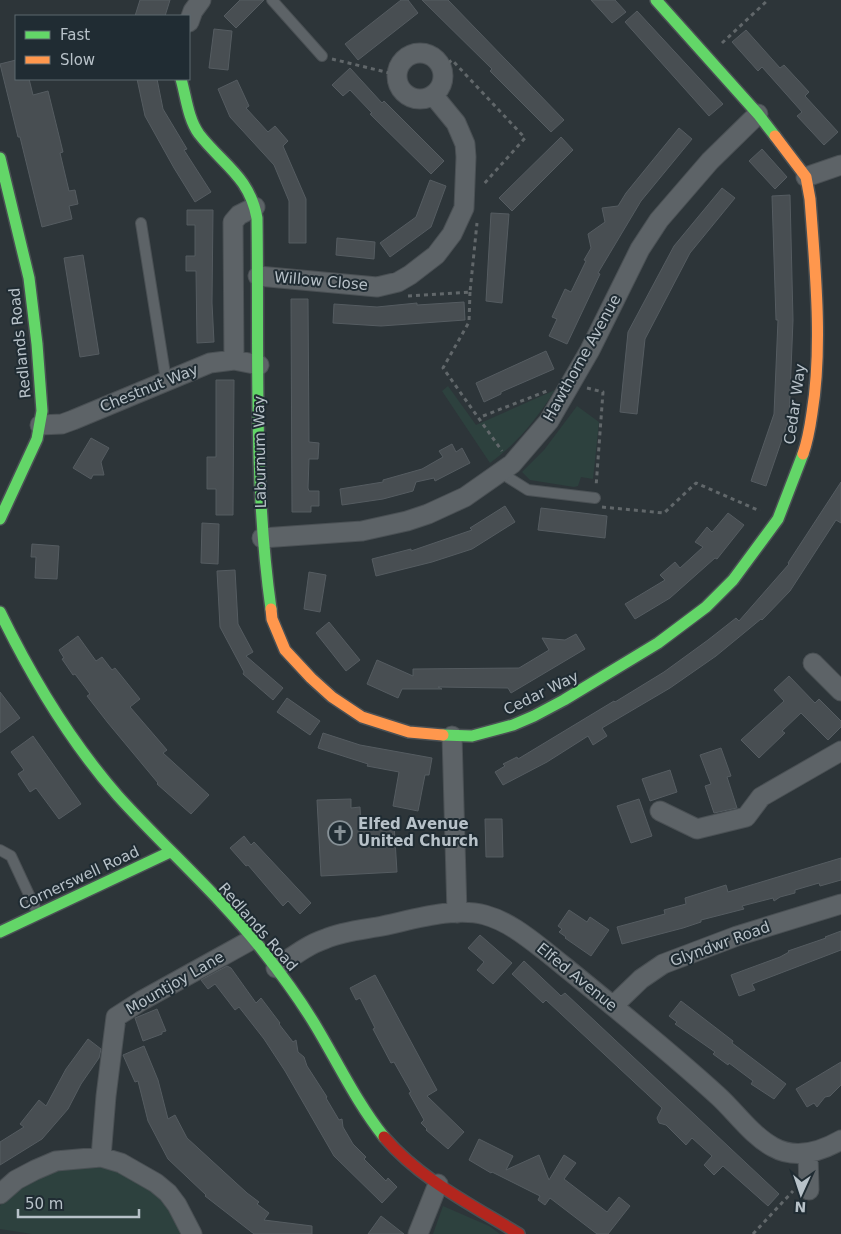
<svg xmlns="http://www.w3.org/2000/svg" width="841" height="1234" font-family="'DejaVu Sans',sans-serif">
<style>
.green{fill:#2d413e}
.building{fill:#484e52;stroke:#555c61}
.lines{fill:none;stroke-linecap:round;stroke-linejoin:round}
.lane-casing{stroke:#4a5054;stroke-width:12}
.street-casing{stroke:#4a5054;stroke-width:21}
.fast-casing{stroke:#4a5054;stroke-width:14}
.slow-casing{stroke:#4a5054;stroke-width:14}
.jam-casing{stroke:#4a5054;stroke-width:14}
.path{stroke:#61676a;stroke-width:3;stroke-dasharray:4 4;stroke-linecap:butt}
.lane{stroke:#5d6367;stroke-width:10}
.street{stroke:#5d6367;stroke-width:19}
.fast{stroke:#63d668;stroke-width:11}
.slow{stroke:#ff974d;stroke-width:11}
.jam{stroke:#b3261e;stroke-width:11}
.labels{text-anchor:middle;stroke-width:4;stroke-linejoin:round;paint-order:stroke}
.street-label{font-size:15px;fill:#b8c2c9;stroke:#202c33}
.poi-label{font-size:15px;font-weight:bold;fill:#b8c2c9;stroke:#202c33;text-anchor:start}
</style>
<rect width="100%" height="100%" fill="#2d3539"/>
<path class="green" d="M448,386L476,425L555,390C538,417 517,444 490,463L442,391Z
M577,406L599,422L593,479L581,477L578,486L574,487L530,480L522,472L544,450Z
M87,1164L122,1170L157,1192L186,1234H32L0,1229V1206L9,1193L52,1169Z
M443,1206L489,1226L500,1234H433Z"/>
<path class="building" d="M140,0H170L165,16H135Z
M240,0H264L236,28L224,16Z
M401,0H408L418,13L358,60L345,44Z
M422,0H448L564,120L551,132L490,71L492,69Z
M591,0H615L626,12L612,23Z
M637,11L723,104L709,116L625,22Z
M214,29L232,31L228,70L209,68Z
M746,30L780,68L784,65L809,92L805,96L838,132L824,145L797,116L802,112L762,67L758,71L732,42Z
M16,60V79H29L33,95L48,91L63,152L60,153L69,191L75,190L78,204L69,206L72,219L42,227L20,137H18L0,64Z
M350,68L382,103L384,101L444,161L431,174L370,114L372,113L350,90L343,96L332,85Z
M137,79H157L163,109L187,149L184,150L211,192L195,202L174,168L145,116Z
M237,80L249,106L246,108L268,132L275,126L288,141L283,146L306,199V243H289V201L274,165L230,117L218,89Z
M679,128L692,139L641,201L598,273L600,274L567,344L549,336L557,319L552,317L565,289L571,292L586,261L584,260L591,248L588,234L605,222L602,208L618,206L626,193Z
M561,137L573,150L512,211L499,198Z
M762,149L787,177L775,189L749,161Z
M430,180L446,186L431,227L390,257L380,243L416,217Z
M722,188L735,198L690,253L645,339L637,414L620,412L628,332L674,246Z
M790,195L793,320L789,419L766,486L751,481L774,414L778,320H776L772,196Z
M187,210H213L212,303L214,342L197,343L196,271H186V256H195V225H187Z
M491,213L509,214L502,303L486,301Z
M337,238L375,242L374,259L336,255Z
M83,255L99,354L80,357L64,258Z
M291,299H308L309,442L319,443L318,459H309L308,488L309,491H319V506H311V512H292Z
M464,302L465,320L381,326L333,323L334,304L377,307L417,303V305Z
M546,351L554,369L501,392V394L484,402L476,383Z
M216,380H234L233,515H216V489H207V457H216Z
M91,438L109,448L101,462L104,475H93L91,479L73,468Z
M452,444L456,452L462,448L470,463L435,481L434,478L416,482L413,491L383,499L342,505L340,489L383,482V480L422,469L443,457L439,451Z
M841,482V523L836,520L790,591L762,620L761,619L716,656L670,688L602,728L607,736L593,745L588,736L547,762L503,785L495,772L505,766L503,764L517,757L518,759L614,701L615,702L664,672L708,640L736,618L739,621L789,564L788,563Z
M505,506L515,522L472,549L432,562L376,576L372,559L411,549V551L472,530L470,528Z
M541,508L607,516L605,538L538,530Z
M728,513L744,525L717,559L715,558L670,598L635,619L625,604L665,580L660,575L675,562L680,568L703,547L695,542L707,527L712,532Z
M202,523L219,524L218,564L201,563Z
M32,544L59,546L57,579L35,578L36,557H31Z
M235,570L238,624L253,652L246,656L283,688L273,700L243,674L244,672L220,627L217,571Z
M309,572L326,575L320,612L304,609Z
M329,622L360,660L346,671L316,633Z
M576,634L585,649L511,693L508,688L438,687L442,689H402L398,698L367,684L377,660L413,676V669L519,668L549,650L542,638L565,640Z
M78,636L96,661L102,657L112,670L115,668L140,699L130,707L167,750L163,753L209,795L191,814L157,784L158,783L108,723L87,696L90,694L75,674L73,675L62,659L64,658L59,650Z
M789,676L815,703L819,699L841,721V727L828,740L801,713L782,731L785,733L759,758L741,740L784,701L774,690Z
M0,692L20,718L0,733Z
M287,698L320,721L310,735L277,712Z
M323,733L360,745L432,758L429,775H425L418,811L393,806L399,772L367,766L368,764L318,748Z
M33,736L81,804L59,819L36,788L30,792L18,774L24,770L11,752Z
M721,748L731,776L727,777L737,808L714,813L705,786L711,784L700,755Z
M670,770L677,792L650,801L642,779Z
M351,799V808L360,807L361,826L394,824L397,872L321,876L317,800Z
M639,799L652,836L631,843L617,806Z
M485,819H502L503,857H486Z
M244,836L251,845L254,842L311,903L300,914L288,901L283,906L248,865L246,866L230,848Z
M841,858V880L820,886L819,883L795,890V893L780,897L774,901L773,898L742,906L744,909L701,920V922L683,928L622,944L617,927L665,914L664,910L686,904L685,898L726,885L728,892Z
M569,910L587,922L590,917L609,930L591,956L565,938L566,937L559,932L562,929L558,926Z
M841,931V950L752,984L755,990L739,996L731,975L780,957L789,952L788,951L826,938L825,937Z
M480,935L512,963L493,984L477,970L484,962L468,948Z
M524,961L561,996L565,993L779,1194L768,1206L723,1166L714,1175L704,1165L712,1156L692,1138L686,1145L666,1125L659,1123L657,1118L662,1108L546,1000L543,1003L512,974Z
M227,966L231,968L256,1003L261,998L280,1023L279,1024L293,1042L296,1040L298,1052L304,1057L307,1066L327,1097L326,1098L339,1120L342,1119L343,1127L353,1144L366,1157L364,1159L386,1181L388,1178L397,1187L382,1203L334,1156L285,1071L264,1039L239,1007L235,1010L215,984L208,989L201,980Z
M375,975L437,1090L427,1096L464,1132L448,1149L426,1130L427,1129L421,1123L424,1120L409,1093L411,1092L394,1062L391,1063L373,1029L375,1028L360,998L356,1000L350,988Z
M681,1001L733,1041L732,1043L786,1084L774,1099L751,1084L753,1081L729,1063L728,1065L713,1054L715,1052L675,1024L677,1022L669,1016Z
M157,1009L166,1031L162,1032V1034L143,1041L135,1018Z
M88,1039L101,1049L99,1058L81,1084L68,1109L42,1139L0,1165V1142L24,1127L20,1124L39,1100L46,1106L66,1069Z
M144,1046L158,1080L168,1119L175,1115L187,1138L247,1193L259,1202L257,1204L269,1213L264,1220L312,1226V1234H254L205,1196L206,1195L168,1159L148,1121L138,1081L135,1082L123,1055Z
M841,1062V1085L830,1096L825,1097L817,1107L814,1103L807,1107L796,1089Z
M479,1139L513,1156L506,1170L539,1155L549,1180L564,1155L576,1163L564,1179L607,1212L619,1197L630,1206L608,1234H597L550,1198L545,1205L538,1200L540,1196L492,1172L491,1173L469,1160Z
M381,1216L404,1234H368Z"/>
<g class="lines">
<g class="lane-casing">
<path id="lane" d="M272,0L322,56
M141,223L166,380
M501,473L528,490L595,498
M0,850L11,856L38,914"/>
</g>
<g class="street-casing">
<path id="street" d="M189,22L193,11L201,0
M397 76a23 23 0 1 1 46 0a23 23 0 1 1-46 0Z
M806,177L841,165
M258,276L377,287L398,282L410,275L436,255L452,234L464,208L466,157L465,144L456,123L433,95
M234,360L233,222L239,215L255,207
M40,425L62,424L73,420L210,363L234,360L259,365
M262,538L362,531L407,521L428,514L465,497L512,464L549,421L590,350L640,249L659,220L710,161L758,114
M813,663L841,691
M452,736L457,913
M660,811L697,829L746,817L761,797L841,751
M276,968C292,957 307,945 325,939C341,932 359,930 377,927C409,921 453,906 485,915C507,921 526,936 544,950C602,997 661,1044 717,1095C735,1111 751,1135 773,1147C796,1160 820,1152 841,1140
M613,1006L641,979L663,964L737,936L841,904
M808,1154L809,1190
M101,1157L106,1096L116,1017L141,1001L253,939
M0,1194L16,1180L35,1170L56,1161L101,1157L121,1163L156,1183L168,1193L177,1205L192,1234
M418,1234L438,1184"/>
</g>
<g class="fast-casing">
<path id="fast" d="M656,0L758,114L775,136
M181,79C186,96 188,119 199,134C223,165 249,176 257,218C259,348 253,481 271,609
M0,158L29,278L37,344L42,411L37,439L0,519
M0,612C32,678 69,740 118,796C165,848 219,895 263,951C282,975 301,1001 317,1028C339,1065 357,1103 384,1137
M443,735L472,736L513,725L534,716L564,700L658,643L706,607L733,580L778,519L803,454
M0,932L170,852"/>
</g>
<g class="slow-casing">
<path id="slow" d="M775,136L806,177L810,199C815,267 823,346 812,413C810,427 808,440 803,454
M271,609L272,619L285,650L311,678L332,697L362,717L409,732L443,735"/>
</g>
<g class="jam-casing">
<path id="jam" d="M384,1137C421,1180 472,1205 519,1234"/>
</g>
<path class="path" d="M722,43L768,0
M332,59L398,75
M442,68L452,60L525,138L483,185
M470,292L469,322L443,368L502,451
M408,296L470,292L477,223
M587,388L603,392L596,487
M483,416L547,391
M602,507L664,513L696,483L760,511
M753,1234L793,1191"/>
<use href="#lane" class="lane"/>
<use href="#street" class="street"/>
<use href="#fast" class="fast"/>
<use href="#slow" class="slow"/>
<use href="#jam" class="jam"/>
</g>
<defs>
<g id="church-ring" transform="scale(1.25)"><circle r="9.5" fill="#202c33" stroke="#879197" stroke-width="1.5"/><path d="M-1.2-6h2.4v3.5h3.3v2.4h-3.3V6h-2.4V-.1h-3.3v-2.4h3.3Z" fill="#879197"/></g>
</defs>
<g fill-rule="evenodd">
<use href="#church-ring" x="340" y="833"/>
</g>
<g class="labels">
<g class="street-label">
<text transform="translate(321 281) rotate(5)" y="5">Willow Close</text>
<text transform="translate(20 343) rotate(-96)" y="5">Redlands Road</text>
<text transform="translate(582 358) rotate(-61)" y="5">Hawthorne Avenue</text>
<text transform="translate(149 388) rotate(-22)" y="5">Chestnut Way</text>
<text transform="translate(795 404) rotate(-82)" y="5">Cedar Way</text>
<text transform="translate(260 452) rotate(-91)" y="5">Laburnum Way</text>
<text transform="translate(541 693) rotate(-26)" y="5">Cedar Way</text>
<text transform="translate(79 878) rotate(-25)" y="5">Cornerswell Road</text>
<text transform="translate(258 927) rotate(49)" y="5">Redlands Road</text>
<text transform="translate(720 944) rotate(-20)" y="5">Glyndwr Road</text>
<text transform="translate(577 977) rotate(39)" y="5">Elfed Avenue</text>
<text transform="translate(175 983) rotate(-30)" y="5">Mountjoy Lane</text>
</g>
<g class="poi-label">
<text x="358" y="829">Elfed Avenue<tspan x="358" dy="17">United Church</tspan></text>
</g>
</g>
<rect x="15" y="15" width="175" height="65" fill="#202c33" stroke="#5d686f"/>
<rect x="25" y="31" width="25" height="8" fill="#63d668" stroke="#5d686f"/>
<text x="60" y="40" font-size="15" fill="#b8c2c9">Fast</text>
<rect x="25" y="56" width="25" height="8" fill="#ff974d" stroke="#5d686f"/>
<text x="60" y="65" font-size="15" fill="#b8c2c9">Slow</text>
<g transform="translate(801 1194) rotate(183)" stroke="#202c33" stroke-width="4" paint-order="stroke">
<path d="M0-4L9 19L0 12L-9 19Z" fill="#b8c2c9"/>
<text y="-8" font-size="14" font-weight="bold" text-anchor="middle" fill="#b8c2c9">N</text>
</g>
<path d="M18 1209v8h121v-8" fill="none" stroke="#b8c2c9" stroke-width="2.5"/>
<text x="25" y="1209" font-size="15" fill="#b8c2c9" stroke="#202c33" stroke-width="4" paint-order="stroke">50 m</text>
</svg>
